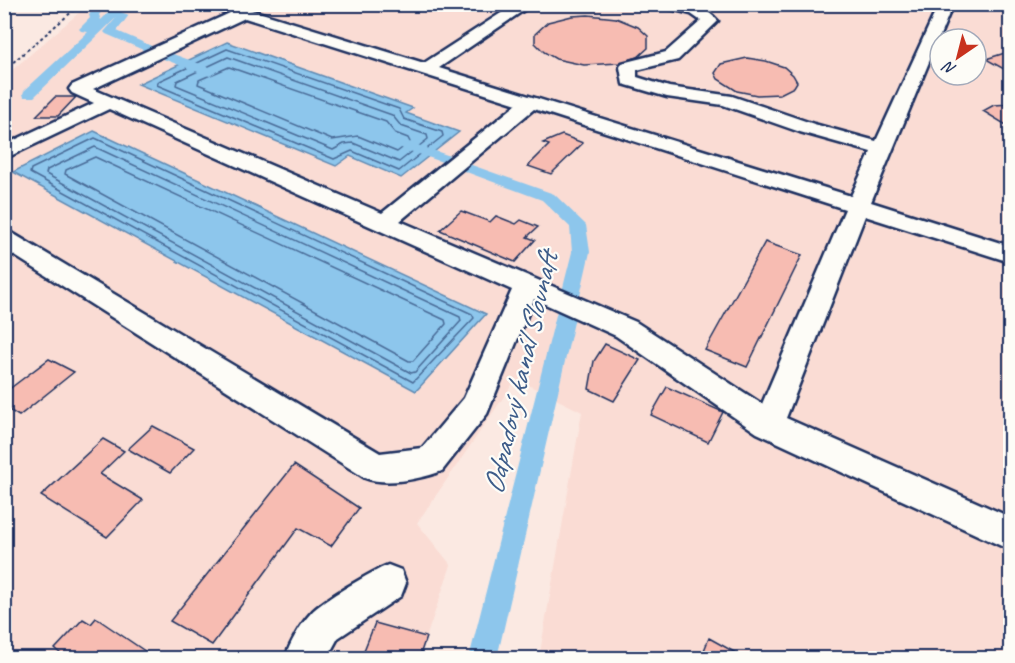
<svg xmlns="http://www.w3.org/2000/svg" width="1015" height="663" font-family="Caveat,sans-serif">
<style>
.built{fill:#fadcd4;fill-rule:evenodd}
.water{fill:#8dc6ec;stroke:#5f8ab3;stroke-width:1.5}
.lines{fill:none;stroke-linecap:round;stroke-linejoin:round}
.shore{stroke:#496b97;stroke-width:1.5}
.canal{fill:#8dc6ec;fill-rule:evenodd}
.building{fill:#f7bcb2;stroke:#1b2f5e;stroke-width:1.5}
.minor-casing{stroke:#1b2f5e;stroke-width:5}
.path{stroke:#1b2f5e;stroke-width:2;stroke-dasharray:3 3;stroke-linecap:butt}
.minor{fill:#fdfcf7;fill-rule:evenodd}
.labels{text-anchor:middle;stroke-width:4.5;stroke-linejoin:round;paint-order:stroke}
.water-label{font-size:30px;font-style:italic;fill:#3d5c89;stroke:#fdfcf7}
</style>
<rect width="100%" height="100%" fill="#fbe9e2"/>
<filter id="ink" filterUnits="userSpaceOnUse"><feTurbulence type="fractalNoise" baseFrequency=".0167" numOctaves="2"/><feDisplacementMap in="SourceGraphic" scale="12" xChannelSelector="R" yChannelSelector="G"/><feConvolveMatrix kernelMatrix="1 2 1 2 8 2 1 2 1" color-interpolation-filters="sRGB"/></filter>
<g filter="url(#ink)">
<path class="built" d="M88,5H1010V658H539L582,412L516,379L417,523L451,565L419,658H5L4,77ZM940,39H976V75H940Z"/>
<path class="water" d="M227,42L413,108L406,113L459,132L401,178L350,156L336,166L138,84Z
M94,131L486,314L416,391L13,172Z"/>
<g class="lines">
<path class="shore" d="M227,49L399,109L404,119L442,132L443,136L399,171L352,151L334,159L157,85L159,81Z
M228,57L392,115L401,126L427,135L428,139L399,162L353,143L344,144L333,150L176,85L177,81Z
M229,67L386,122L395,133L408,138L410,142L397,152L358,136L332,140L198,84L199,80Z
M95,138L472,314L474,318L413,382L30,173L31,169Z
M95,147L460,317L461,321L415,372L411,373L46,174L47,170Z
M95,157L445,320L446,324L413,361H409L65,174L66,170Z"/>
<path class="canal" d="M96,4H107L99,15L101,20L117,4H129L121,12L129,15L117,31L156,48V52H148L106,34L104,32L117,17L34,97H24L23,94L24,91L88,32L81,31L79,29L90,18L89,15Z
M162,50L214,69L216,72L210,76L206,75L158,57V51Z
M406,141L456,158L458,161L451,165L401,148L399,145L401,142Z
M466,163L554,194L586,225L590,252L497,658H469L572,252L570,227L542,200L461,170L459,167L461,164Z"/>
</g>
<path class="building" d="M588,15L616,18L638,27L648,36V48L638,57L619,63L584,65L556,59L544,52L535,43V34L548,22L572,16Z
M1011,51V73L986,59Z
M747,58L766,61L784,67L793,75L797,82L794,87L780,94L757,95L737,91L718,79L715,73L721,64Z
M55,97H76L58,116H36Z
M1011,104V128L983,111L994,105Z
M562,135L583,143L551,174L528,166L549,145L543,143Z
M461,211L490,222L496,216L516,224L521,220L538,227L527,237L535,240L515,262L440,230Z
M765,242L802,255L747,367L705,350Z
M605,344L640,360L614,401L589,389L594,361Z
M49,359L74,372L19,416L4,407V393Z
M667,387L723,412L708,442L651,415Z
M153,426L194,448L170,473L128,449Z
M103,439L124,451L100,474L143,500L107,537L41,496Z
M294,465L359,508L331,546L298,528L212,645L170,621Z
M96,618L155,658H66L55,649L83,619L91,624Z
M375,623L426,637L419,658H361Z
M709,638L745,658H701Z"/>
<g class="lines">
<g class="minor-casing">
<path id="minor" d="M208,4H232L424,63L515,4H533L439,68L851,196L871,152L800,132L723,105L667,97L623,84L620,67L622,63L666,52L701,21L691,14L663,7L661,4C682,4 703,3 718,21L715,24L678,60L637,70V77L669,87L732,96L814,124L876,141L939,4H953L871,202L1010,246V262L865,216L786,418L1010,517V550L757,433L616,336L534,299L487,414L442,471C421,479 386,486 365,478L4,249V231L12,233L380,453L422,448L464,398L512,290L109,109L4,159V145L94,103L72,93L69,89L72,85L230,13ZM245,18L517,104L382,213L93,89ZM534,109L845,209L762,404L636,322L400,221Z
M388,565L401,570L406,583L401,596L338,638L327,658H285C290,643 300,625 311,613C321,601 373,571 388,565Z"/>
</g>
<path class="path" d="M4,70L81,4"/>
<use href="#minor" class="minor"/>
</g>
</g>
<g class="labels">
<g class="water-label">
<text transform="translate(520 373) rotate(-77)" y="10">Odpadový kanál Slovnaft</text>
</g>
</g>
<rect width="1015" height="663" fill="none" stroke="#fdfcf7" stroke-width="24"/>
<rect x="12" y="12" width="991" height="639" fill="none" stroke="#1b2f5e" stroke-width="2" filter="url(#ink)"/>
<g transform="translate(958 57) rotate(215)"><circle r="28" fill="#fdfcf7" stroke="#a3aaba" stroke-width="1.5"/>
<path d="M0-4.5L10 22L0 15L-10 22Z" fill="#c8321e"/>
<text y="-9" font-size="16" font-weight="bold" text-anchor="middle" fill="#1b2f5e">N</text>
</g>
</svg>
